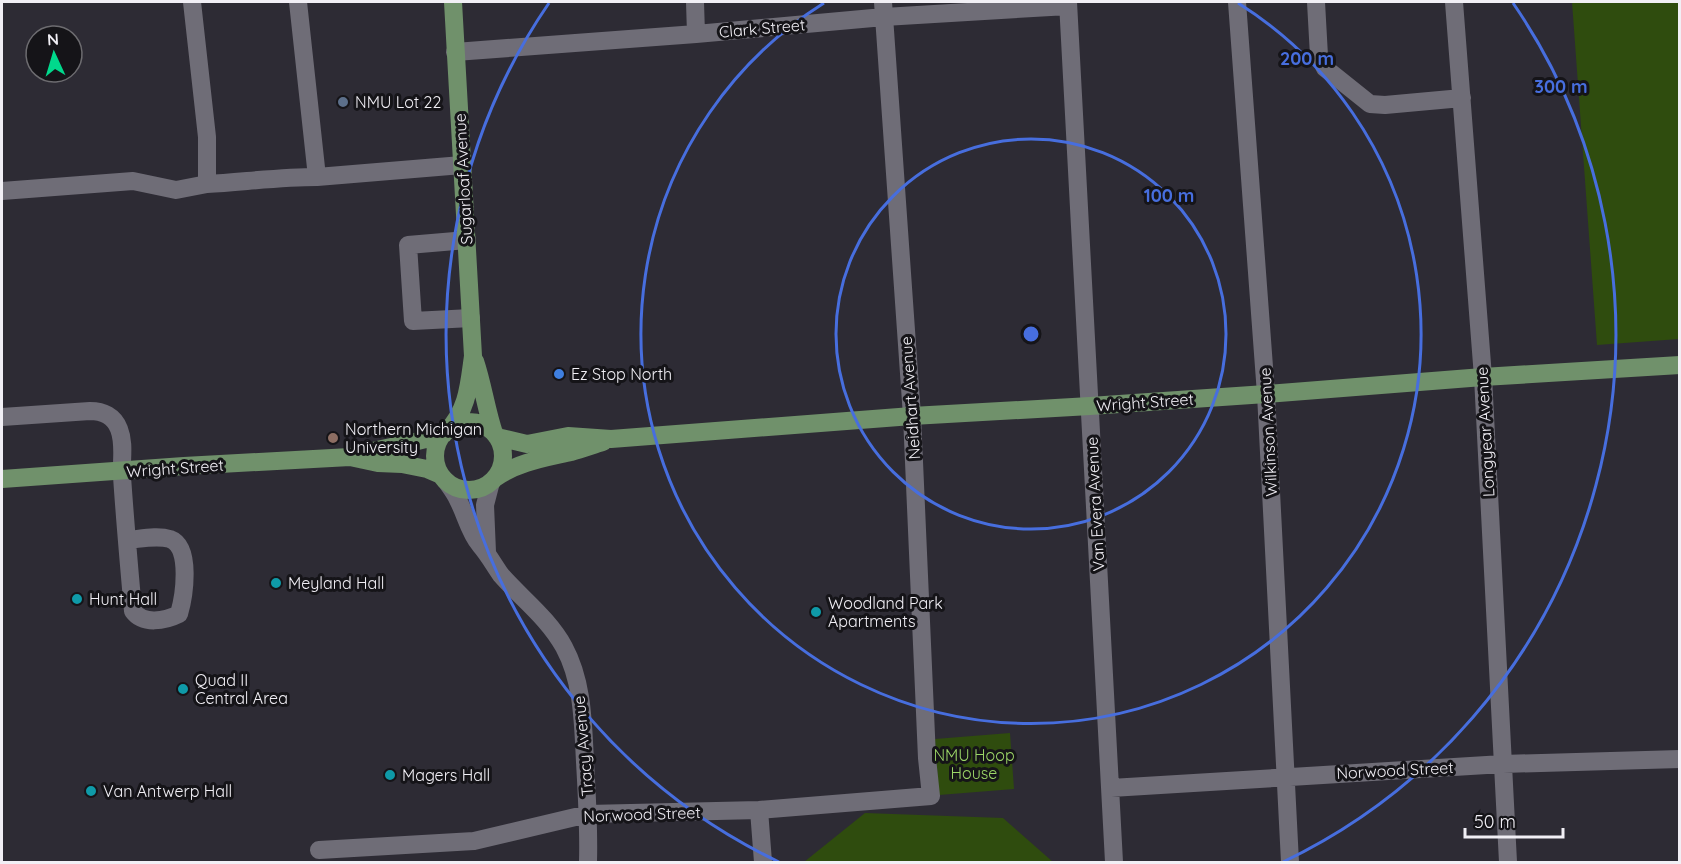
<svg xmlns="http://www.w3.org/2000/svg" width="1681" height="864" font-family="Quicksand,sans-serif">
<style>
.green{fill:#2f4c0e}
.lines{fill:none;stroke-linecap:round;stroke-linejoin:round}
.minor{stroke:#6f6d77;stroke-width:18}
.major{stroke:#70916b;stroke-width:18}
.ring{fill:none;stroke:#476ede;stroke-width:3}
.service-dot{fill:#5c6f8a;stroke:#151418;stroke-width:2}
.shop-dot{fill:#3f7fe0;stroke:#151418;stroke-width:2}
.education-dot{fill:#8d6e63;stroke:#151418;stroke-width:2}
.culture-dot{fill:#0f9aa8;stroke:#151418;stroke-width:2}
.labels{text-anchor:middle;stroke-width:6;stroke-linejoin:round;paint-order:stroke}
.street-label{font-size:16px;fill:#f1eff5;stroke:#151418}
.poi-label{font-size:16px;fill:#f1eff5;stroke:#151418;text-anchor:start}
.park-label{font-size:16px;fill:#9bd567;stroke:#151418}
.centre{fill:#476ede;stroke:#151418;stroke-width:3}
.ring-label{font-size:18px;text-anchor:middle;font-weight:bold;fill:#476ede;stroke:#151418;stroke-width:6;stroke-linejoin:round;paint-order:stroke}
</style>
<rect width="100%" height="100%" fill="#2d2b34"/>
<path class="green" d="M1572,2H1679V339L1597,345Z
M1010,733L1014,789L939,795L935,739Z
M865,813L1003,818L1053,862H804Z"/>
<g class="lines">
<path class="minor" d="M192,2L207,137V184C243,182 280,177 317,177
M298,2L317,177L462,165
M695,2L696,34
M1068,2L1114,862
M1237,2L1266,394L1290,862
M1316,2L1319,56L1325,68L1370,104L1385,105L1462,98
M1454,2L1483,377L1508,862
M455,52L696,34L884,17L1068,6
M2,191L133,181L176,190L207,184
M467,240L408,245L413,321L471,318
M2,417L90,411C103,411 114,416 119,429C125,444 121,460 122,476C125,521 129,566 133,611C143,625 165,621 179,614C184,597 192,547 170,539C157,535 140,539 127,540
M446,481C450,487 455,493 458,500C466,515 469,532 480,545C488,554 494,565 501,575C522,599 548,618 564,647C583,682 583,723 585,762C587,796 589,829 588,862
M487,552L485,505L491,482
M1111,788L1503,764L1680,759
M759,810L763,862
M319,850L474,841L588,814L759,810L931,796L927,758L912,416L883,2"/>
<path class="major" d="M475,361C483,385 486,409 494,433
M435 456a34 34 0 1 1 68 0a34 34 0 1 1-68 0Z
M447,431C468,410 469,384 473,356L453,2
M497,437L527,444L568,436L611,439L912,416L1090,406L1266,394L1483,377L1680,365
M351,457C382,447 413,444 444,434
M495,478C518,462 545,458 571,452C582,449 593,445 603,442
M2,479L184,466L350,457L378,463L402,464L427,469L441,475"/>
</g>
<g class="ring">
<circle cx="1031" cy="334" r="195"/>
<path d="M1238 3A390 390 0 1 1 824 3"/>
<path d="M779 862A585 585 0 0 1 549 3M1513 3A585 585 0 0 1 1283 862"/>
</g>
<circle class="service-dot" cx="343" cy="102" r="6"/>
<circle class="shop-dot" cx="559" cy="374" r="6"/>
<circle class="education-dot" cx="333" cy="438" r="6"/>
<g class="culture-dot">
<circle cx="276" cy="583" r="6"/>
<circle cx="77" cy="599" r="6"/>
<circle cx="816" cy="612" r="6"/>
<circle cx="183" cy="689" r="6"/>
<circle cx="390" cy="775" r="6"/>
<circle cx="91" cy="791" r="6"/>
</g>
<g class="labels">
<g class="street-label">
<text transform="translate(762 28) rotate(-5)" y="6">Clark Street</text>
<text transform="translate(463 179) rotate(-93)" y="6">Sugarloaf Avenue</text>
<text transform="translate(910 398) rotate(-94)" y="6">Neidhart Avenue</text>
<text transform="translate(1145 402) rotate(-4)" y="6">Wright Street</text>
<text transform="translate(1268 432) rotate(-93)" y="6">Wilkinson Avenue</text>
<text transform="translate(1485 432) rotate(-93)" y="6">Longyear Avenue</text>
<text transform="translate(175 468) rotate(-4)" y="6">Wright Street</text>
<text transform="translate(1095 504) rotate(-93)" y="6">Van Evera Avenue</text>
<text transform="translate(583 746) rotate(-95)" y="6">Tracy Avenue</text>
<text transform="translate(1395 770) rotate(-3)" y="6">Norwood Street</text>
<text transform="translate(642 814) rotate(-2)" y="6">Norwood Street</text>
</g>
<g class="poi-label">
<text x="355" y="108">NMU Lot 22</text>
<text x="571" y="380">Ez Stop North</text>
<text x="345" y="435">Northern Michigan<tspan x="345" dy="18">University</tspan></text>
<text x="288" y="589">Meyland Hall</text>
<text x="89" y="605">Hunt Hall</text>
<text x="828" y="609">Woodland Park<tspan x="828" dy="18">Apartments</tspan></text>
<text x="195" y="686">Quad II<tspan x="195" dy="18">Central Area</tspan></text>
<text x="402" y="781">Magers Hall</text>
<text x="103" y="797">Van Antwerp Hall</text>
</g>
<g class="park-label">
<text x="974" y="761">NMU Hoop<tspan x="974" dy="18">House</tspan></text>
</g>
</g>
<circle cx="1031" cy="334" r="9" class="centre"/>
<g class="ring-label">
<text x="1307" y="65">200 m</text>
<text x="1561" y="93">300 m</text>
<text x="1169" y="202">100 m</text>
</g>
<rect width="1681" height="864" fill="none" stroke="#f1eff5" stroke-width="6"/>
<g transform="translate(54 54) rotate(356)"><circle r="28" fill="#151418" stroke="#6d6c70" stroke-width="1.5"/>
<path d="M0-4.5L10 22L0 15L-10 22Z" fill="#00d98c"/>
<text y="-9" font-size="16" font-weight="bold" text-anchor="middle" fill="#f1eff5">N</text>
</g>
<path d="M1465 828v9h98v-9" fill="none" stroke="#f1eff5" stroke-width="3"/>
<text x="1474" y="828" font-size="18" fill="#f1eff5" stroke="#151418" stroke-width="4.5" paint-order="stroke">50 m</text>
</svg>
